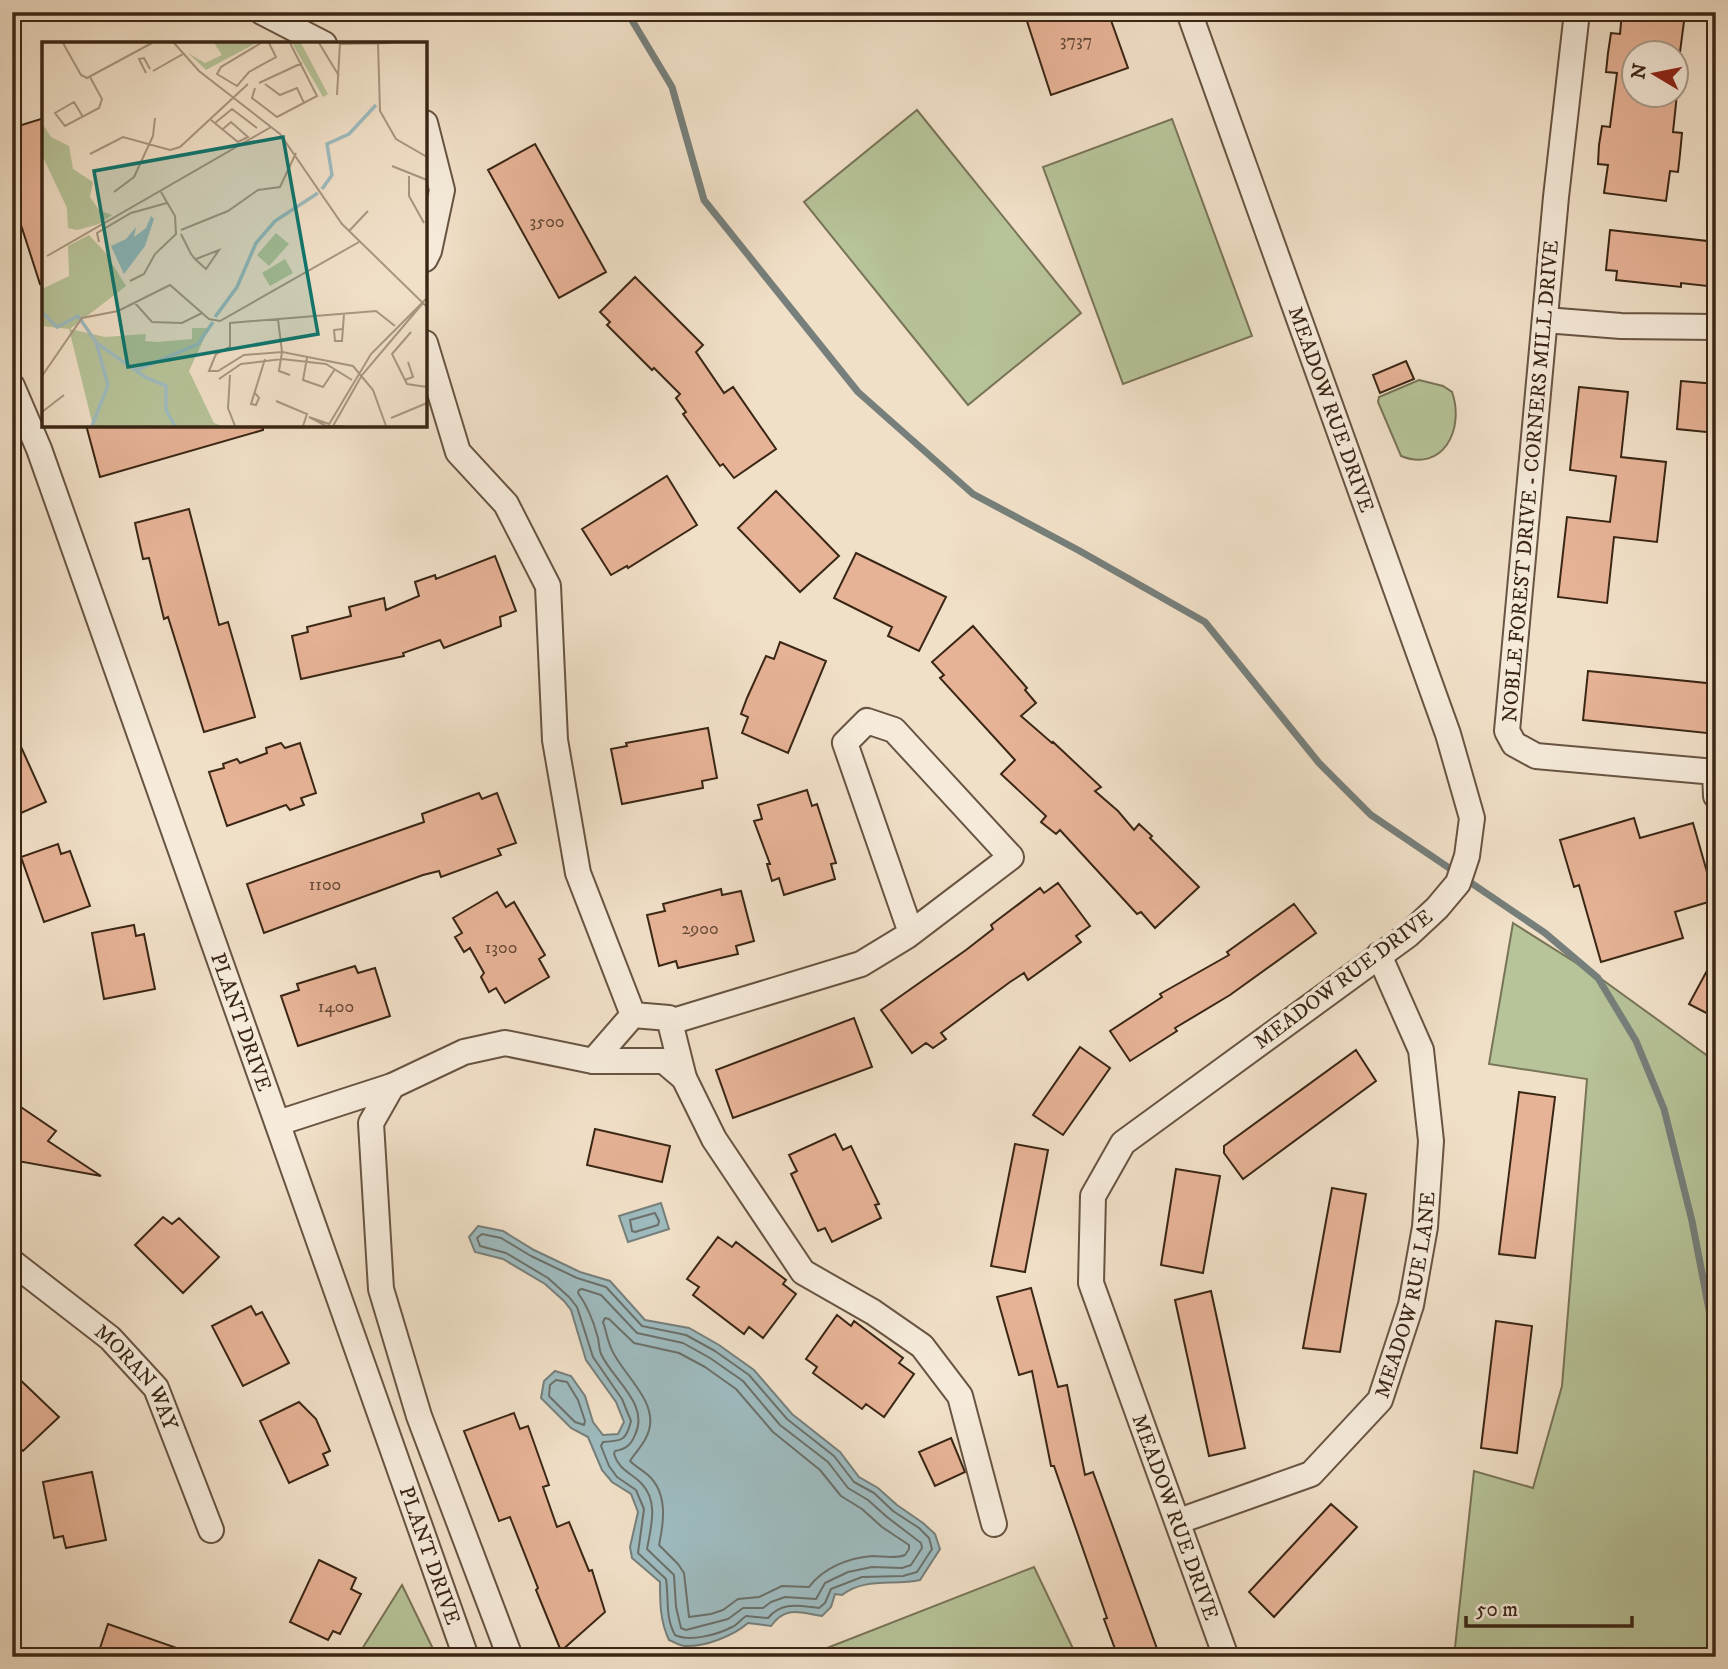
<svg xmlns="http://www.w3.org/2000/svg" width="1728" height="1669" font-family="'IM FELL DW Pica',serif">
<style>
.green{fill:#b7c399;stroke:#787457;stroke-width:2}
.water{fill:#9ebbbf;stroke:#767f7b;stroke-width:2}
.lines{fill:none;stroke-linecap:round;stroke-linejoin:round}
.shore{stroke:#6c706a;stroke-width:2}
.stream{stroke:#767f7b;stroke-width:7}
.building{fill:#e7b397;stroke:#3a2615;stroke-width:2}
.minor-casing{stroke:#685442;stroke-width:28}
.minor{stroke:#f6ebdb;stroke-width:24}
.labels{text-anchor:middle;stroke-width:7;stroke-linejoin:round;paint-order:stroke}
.number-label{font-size:18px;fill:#654936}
.street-label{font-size:21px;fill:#3a2615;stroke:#f6ebdb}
.inset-river{fill:none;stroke:#9ebbbf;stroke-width:3.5}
.inset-road{fill:none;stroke:#a89680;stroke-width:2}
.view{fill:#0f766e;fill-opacity:0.15;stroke:#0f766e;stroke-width:3.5}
.inset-edge{fill:none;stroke:#3a2615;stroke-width:3.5}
</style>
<rect width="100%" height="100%" fill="#f1e0c8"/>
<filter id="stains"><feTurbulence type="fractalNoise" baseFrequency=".00286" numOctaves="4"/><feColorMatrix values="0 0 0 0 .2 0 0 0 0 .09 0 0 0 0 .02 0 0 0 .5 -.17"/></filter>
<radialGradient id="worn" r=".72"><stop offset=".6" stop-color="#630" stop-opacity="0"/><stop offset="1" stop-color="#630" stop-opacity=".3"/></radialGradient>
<path class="green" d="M917,110L1081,313L968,405L804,202Z
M1172,119L1252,336L1123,384L1043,167Z
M1419,380L1443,386L1452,392C1465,429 1443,473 1401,456L1378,402L1379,397Z
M1513,923L1600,978L1716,1062V1657H1454L1474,1471L1533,1488L1562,1386L1587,1079L1489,1064Z
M1034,1567L1077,1657H804Z
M402,1585L437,1657H357Z"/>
<path class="water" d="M661,1203L669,1229L628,1242L619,1216Z
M478,1226L503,1231L534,1250L580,1272L610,1281L645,1320L689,1328L719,1345L754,1370L792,1414L840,1452L859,1477L878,1488L897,1505L923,1523L935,1534L940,1549L920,1580C893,1586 865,1577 842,1595L835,1594L831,1607L822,1616C800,1613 786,1605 771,1626L748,1623C733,1636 705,1647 685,1646C680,1646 674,1642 669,1640C660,1621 660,1603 660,1582L632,1558L630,1547L638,1512L631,1494L612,1482L602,1470L588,1437L571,1428L541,1398L544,1381L555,1371L571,1376L585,1396L593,1422L603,1435L618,1434L624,1422L616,1402L586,1360L571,1310L564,1301L545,1284L503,1259L475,1252L469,1237Z"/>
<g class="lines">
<path class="shore" d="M655,1213L659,1221L658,1225L635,1232L632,1231L630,1220Z
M482,1234L501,1238L531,1256L577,1278L606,1287L642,1326L686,1335L715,1351L749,1375L787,1419L834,1456L854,1482L874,1493L893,1511L919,1528L929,1538L932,1549L917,1572L903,1576L862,1577L831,1589L825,1603L819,1608C799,1606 782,1601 768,1618L746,1616C741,1619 737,1625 732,1627C717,1635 689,1642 675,1635C665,1617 669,1599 666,1579L638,1553L644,1509L636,1490L617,1477L609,1466L601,1446L603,1442C622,1441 626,1441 631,1421L622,1399L593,1357L577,1307L569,1297L548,1278L506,1253L480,1246L477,1238Z
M582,1289L601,1295L637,1333L683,1343L710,1358L743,1381L780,1425L828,1462L848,1488L868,1500L887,1517L921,1543L922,1548L911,1565L902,1568L872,1567L848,1572L825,1583L816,1599L785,1597L771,1602L763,1608H743L728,1619L686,1630L681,1628L676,1607L674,1575L647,1549C651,1527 659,1501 641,1483C630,1472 619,1470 614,1454L615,1451C626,1449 631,1445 635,1435C650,1404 613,1380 601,1354C599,1349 599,1343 598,1338C594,1323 587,1305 578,1293L579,1290Z
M605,1318L609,1319L634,1343L679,1353L705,1367L736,1389L773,1432L820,1470L841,1496L862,1509L882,1527L909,1545V1549L905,1555C895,1559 883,1556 872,1556C848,1558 823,1568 809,1587L782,1586L759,1597L738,1599L723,1610L711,1614L689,1617L684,1573L678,1564L659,1545C664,1522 668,1493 648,1475C642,1470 635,1466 630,1461C636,1451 646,1443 649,1430C658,1400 620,1372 611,1348C607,1339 606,1330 603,1322Z
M556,1380L567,1382L578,1400L585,1421L584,1425L575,1422L549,1396L550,1385Z"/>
<path class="stream" d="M627,12L672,87L704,200L858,392L973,494L1078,550L1205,622L1319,763L1371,815L1545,933L1598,978L1636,1041L1664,1109L1692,1221L1716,1346"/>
</g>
<path class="building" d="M1024,12H1108L1128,68L1051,95Z
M1622,12L1685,14L1680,52H1634V94H1677L1673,132L1682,133L1680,154L1678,172L1670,171L1666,201L1604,193L1608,165L1598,164L1599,145L1602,126L1610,127L1617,73L1606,72L1608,53L1611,33L1620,34Z
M44,118V283L40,284L12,197V128Z
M535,144L606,272L559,298L488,170Z
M1610,230L1716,242V287L1681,283V287L1616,280L1617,271L1606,270Z
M635,277L703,345L696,352L724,393L733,387L776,449L734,478L723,464L720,466L683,414L686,412L676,398L680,394L654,368L652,370L607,325L610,322L600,312Z
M1406,361L1414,379L1380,393L1373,375Z
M1681,381L1716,384V433L1677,429Z
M1579,387L1628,392L1621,457L1666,462L1657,542L1614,537L1607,603L1558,597L1567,517L1610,522L1616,476L1570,470Z
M86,425H263V430L100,477Z
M667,476L697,525L628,568L627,566L611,575L582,529Z
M776,491L839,556L800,592L738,528Z
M189,509L219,625L228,622L255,717L204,732L168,617L164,619L149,558L143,559L135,523Z
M856,553L946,597L919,651L888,636L892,627L834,598Z
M495,556L516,611L500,617L501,626L444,648L440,640L403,653L404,656L301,679L292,636L308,632L307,627L351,616L349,607L384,598L386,610L419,596L415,582L435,575L436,579Z
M973,626L1027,688L1025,690L1036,703L1021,716L1052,743L1053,742L1101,787L1095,791L1118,811L1134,830L1139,824L1152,836L1150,838L1199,887L1155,928L1141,912L1137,914L1060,830L1056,834L1041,822L1046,816L1001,774L1015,760L940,678L944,675L932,662Z
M780,642L826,661L788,753L742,733L748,717L741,714L747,698L766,656L774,659Z
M1588,671L1716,684V734L1583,720Z
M12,727L46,802L12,817Z
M708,728L717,778L702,781L703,788L622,804L611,749L627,746L626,743Z
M281,743L285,748L300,743L316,793L301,798L304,805L290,810L286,805L227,826L209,772L224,768L223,764L237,759L240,763L267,753L266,748Z
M807,790L812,806L817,804L836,863L831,864L835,879L784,895L779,878L772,881L767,864H770L754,821L762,819L758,805Z
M479,793L482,799L497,793L516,843L498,849L501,855L441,877L439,871L423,875L264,933L247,884L424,822L422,814Z
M1634,818L1640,838L1693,823L1715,900L1675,912L1683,938L1601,962L1579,885L1574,887L1560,840Z
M58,844L61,854L70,851L90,906L44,922L21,857Z
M1058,883L1090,926L1076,936L1081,942L1028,980L1024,973L1010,982L941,1033L946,1039L933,1048L926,1043L912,1053L881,1010L966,950L993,929L991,925L1040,888L1044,893Z
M721,889L722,895L741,891L754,941L736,946L738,954L678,968L676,961L659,966L647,915L665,911L663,904Z
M497,892L506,907L514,902L545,955L539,959L549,977L505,1003L496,988L489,992L481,977L484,973L470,948L464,952L455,937L462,933L453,918Z
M1294,904L1316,933L1230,995L1175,1028L1177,1031L1130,1061L1110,1031L1162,997L1160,994L1229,955L1227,952Z
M134,925L136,936L144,934L155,989L104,999L92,933Z
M1716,954V1018L1689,1004Z
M355,966L358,973L375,968L390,1016L298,1046L281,996L299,990L297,984Z
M854,1018L872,1067L733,1118L716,1070Z
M1080,1047L1110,1068L1063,1135L1033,1115Z
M1356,1050L1376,1081L1243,1179L1224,1153V1146Z
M1519,1092L1555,1097L1535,1258L1499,1254Z
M12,1101L56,1131L48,1141L101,1176L12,1160Z
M595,1129L670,1146L662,1182L587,1165Z
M835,1134L843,1150L851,1146L879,1204L875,1205L881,1218L832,1242L825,1228L818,1231L791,1174L797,1171L789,1155Z
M1015,1144L1048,1150L1025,1272L991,1266Z
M1176,1169L1220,1176L1203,1273L1161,1265Z
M1332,1188L1366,1194L1340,1352L1303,1348Z
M163,1217L172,1224L179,1218L219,1257L183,1293L135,1245Z
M718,1237L732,1247L736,1242L786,1280L783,1284L796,1294L763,1338L749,1327L744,1334L693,1295L699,1287L687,1279Z
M1031,1288L1058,1387L1067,1385L1085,1475L1093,1472L1160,1657H1118L1104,1619L1107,1618L1054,1466H1051L1032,1371L1019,1375L997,1297Z
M1211,1291L1245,1448L1209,1456L1175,1300Z
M251,1306L256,1315L262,1312L289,1363L243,1386L212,1326Z
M837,1315L851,1326L854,1321L903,1358L899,1363L914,1374L884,1417L866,1404L862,1409L813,1373L817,1367L806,1359Z
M1496,1321L1532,1326L1517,1453L1481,1448Z
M12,1372L59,1417L23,1451L12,1441Z
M299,1402L316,1419L330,1451L323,1454L328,1465L289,1483L260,1421Z
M514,1413L520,1429L528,1426L549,1485L543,1487L557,1527L569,1522L589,1571L592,1570L605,1612L561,1651L536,1590L538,1588L510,1517L499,1521L464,1431Z
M951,1438L965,1472L935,1486L919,1452Z
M92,1472L106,1540L66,1548L63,1536L54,1538L43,1482Z
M1331,1504L1357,1527L1274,1617L1249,1592Z
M319,1560L356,1578L351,1589L361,1594L340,1634L333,1631L328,1640L290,1622Z
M108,1624L194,1654L193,1657H97Z"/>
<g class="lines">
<g class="minor-casing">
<g id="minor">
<path d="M262,12L324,44"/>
<path id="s1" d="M1189,12L1448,734L1472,818L1467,856L1458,883L1437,908L1408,935L1123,1143L1093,1196L1091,1283L1226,1657"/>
<path d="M1577,12L1556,197L1507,731L1514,744L1536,756L1715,772L1716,796"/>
<path d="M425,123L442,190L429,251L425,259"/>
<path d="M1545,320L1621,326L1716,327"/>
<path d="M425,343L458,452L506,504L548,586L555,740L578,873L633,1015"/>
<path id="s2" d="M12,386L39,449L466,1657"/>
<path d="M670,1022L861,964L907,936L1011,857L894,730L867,721L845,743L911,933"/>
<path d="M593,1061L633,1015L669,1018L684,1078"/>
<path d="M392,1086L371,1123L381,1289L419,1416L510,1657"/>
<path d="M278,1123L392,1086L464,1052L505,1043L593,1061H664L684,1078L714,1139L803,1272L873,1312L922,1346L960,1396L994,1524"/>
<path id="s3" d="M12,1262L110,1338L156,1388L211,1530"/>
<path id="s4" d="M1179,1521L1311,1474L1380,1400L1411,1305L1425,1227L1431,1141L1421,1050L1379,955"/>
</g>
</g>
<use href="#minor" class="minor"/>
</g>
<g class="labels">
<g class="number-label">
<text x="1076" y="46">3737</text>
<text x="547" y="227">3500</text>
<text x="325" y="890">1100</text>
<text x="700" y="934">2900</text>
<text x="501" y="953">1300</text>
<text x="336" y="1012">1400</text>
</g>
<g class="street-label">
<text dy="7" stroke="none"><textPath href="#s1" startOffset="422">MEADOW RUE DRIVE</textPath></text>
<text transform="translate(1530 481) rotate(-85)" y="7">NOBLE FOREST DRIVE - CORNERS MILL DRIVE</text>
<text transform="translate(1343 979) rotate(-37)" y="7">MEADOW RUE DRIVE</text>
<text dy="7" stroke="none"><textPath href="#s2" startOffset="676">PLANT DRIVE</textPath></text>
<text dy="7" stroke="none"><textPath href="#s4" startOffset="350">MEADOW RUE LANE</textPath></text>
<text dy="7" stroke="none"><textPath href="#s3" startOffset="172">MORAN WAY</textPath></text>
<text dy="7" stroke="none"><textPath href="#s1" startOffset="1743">MEADOW RUE DRIVE</textPath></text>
<text dy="7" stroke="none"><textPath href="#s2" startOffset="1242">PLANT DRIVE</textPath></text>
</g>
</g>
<g transform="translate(42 42)">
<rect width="385" height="385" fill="#f1e0c8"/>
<path d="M172,1H214L164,28L146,11L163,21L180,13ZM250,1H259L286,52L281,55ZM0,81L9,95L27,104L31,127L51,140L48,155L57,168L70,173L57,182L35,188L26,186L25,166L0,113ZM234,191L247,202L227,224L215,213ZM47,193L63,210L84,244L28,287L63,295L104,292L103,299L115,300L150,297V286H167L147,329L172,381L180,384H51L27,287L0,284V247L27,234L26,204ZM243,217L251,231L228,244L220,231Z" fill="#b7c399"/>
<path d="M109,174L112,177L103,204L82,232L69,204L84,197L94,185L92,195L104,186Z" fill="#9ebbbf"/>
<path class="inset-river" d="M280,147L290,133L285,102L307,92L334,63M0,270L15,285L36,274L54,300L66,343L50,384M173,275L195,245L214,201L233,179L276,151M56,302L103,335L124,344V368L133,384M95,328L156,302L171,280"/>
<path class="inset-road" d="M21,1L39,33L45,36L110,1M132,1L157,29L238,92L300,182L385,265M219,1L179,25L175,32L195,44L207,30L234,15L227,1M277,1L297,34M336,1L338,69L354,97L385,115M298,2L349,1M111,29L141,12M104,31L97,17L102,16L108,27M217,41L260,21M223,42L238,53L255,46L262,61M213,46L210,56L235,75L275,54L248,1M295,53L298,1M41,75L32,60L13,71L23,84L57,66L60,57L48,35M169,78L196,100L206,95L189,80L181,87M173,81L190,67L215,86M48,112L81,95L128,108L138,105L206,42M350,124L385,138M367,134V154L382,181M72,150L92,135L111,94L113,76M139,188L186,169L216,148L238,145L254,111M307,189L326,169M139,192L149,212L153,217L164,227L177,208L154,217M57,200L55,191L89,171L125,161M5,214L229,85M88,239L102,232L113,212L134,192L133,174L119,150M92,260L110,280L140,281L160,271M236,277L240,310L311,324L331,348L344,384M300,287L292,288L293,299H300L302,272M369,290L350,312L365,342L385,345M265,316L261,338L281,345L293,327M188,333L186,366L193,384M248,333L237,329L240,310L202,313L176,329H167L174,312L188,305V281L334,269L353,284M0,334L40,276L76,269L128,243L167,277L178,279L317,200M177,337L199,322L240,317L284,322L310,338M363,338L371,335L366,320M213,351L217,356L214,363L209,362L223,317M234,359L265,372L261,384M0,370L22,353M267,375L284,384H301M267,375L287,382M349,376L385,361M286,384L329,312L385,256M291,384L320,333L381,261"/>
<path class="view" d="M241,95L276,292L86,325L52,129Z"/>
<rect width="385" height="385" class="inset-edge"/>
</g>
<rect width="1728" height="1669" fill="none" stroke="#f1e0c8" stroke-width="42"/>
<rect x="14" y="14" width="1700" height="1641" fill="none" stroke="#3a2615" stroke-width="3.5"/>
<rect x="21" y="21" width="1686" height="1627" fill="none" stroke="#3a2615" stroke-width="2"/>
<g transform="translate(1655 74) rotate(280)"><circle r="33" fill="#f6ebdb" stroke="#ab9c8c" stroke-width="2"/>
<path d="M0-5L12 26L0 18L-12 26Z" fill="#8f2418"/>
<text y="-10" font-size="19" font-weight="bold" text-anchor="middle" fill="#3a2615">N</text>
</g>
<path d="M1466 1616v10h166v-10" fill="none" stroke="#3a2615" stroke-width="3.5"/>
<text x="1476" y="1616" font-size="21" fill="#3a2615" stroke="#f6ebdb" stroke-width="5" paint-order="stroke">50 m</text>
<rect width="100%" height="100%" filter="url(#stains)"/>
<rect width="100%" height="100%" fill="url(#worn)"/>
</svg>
